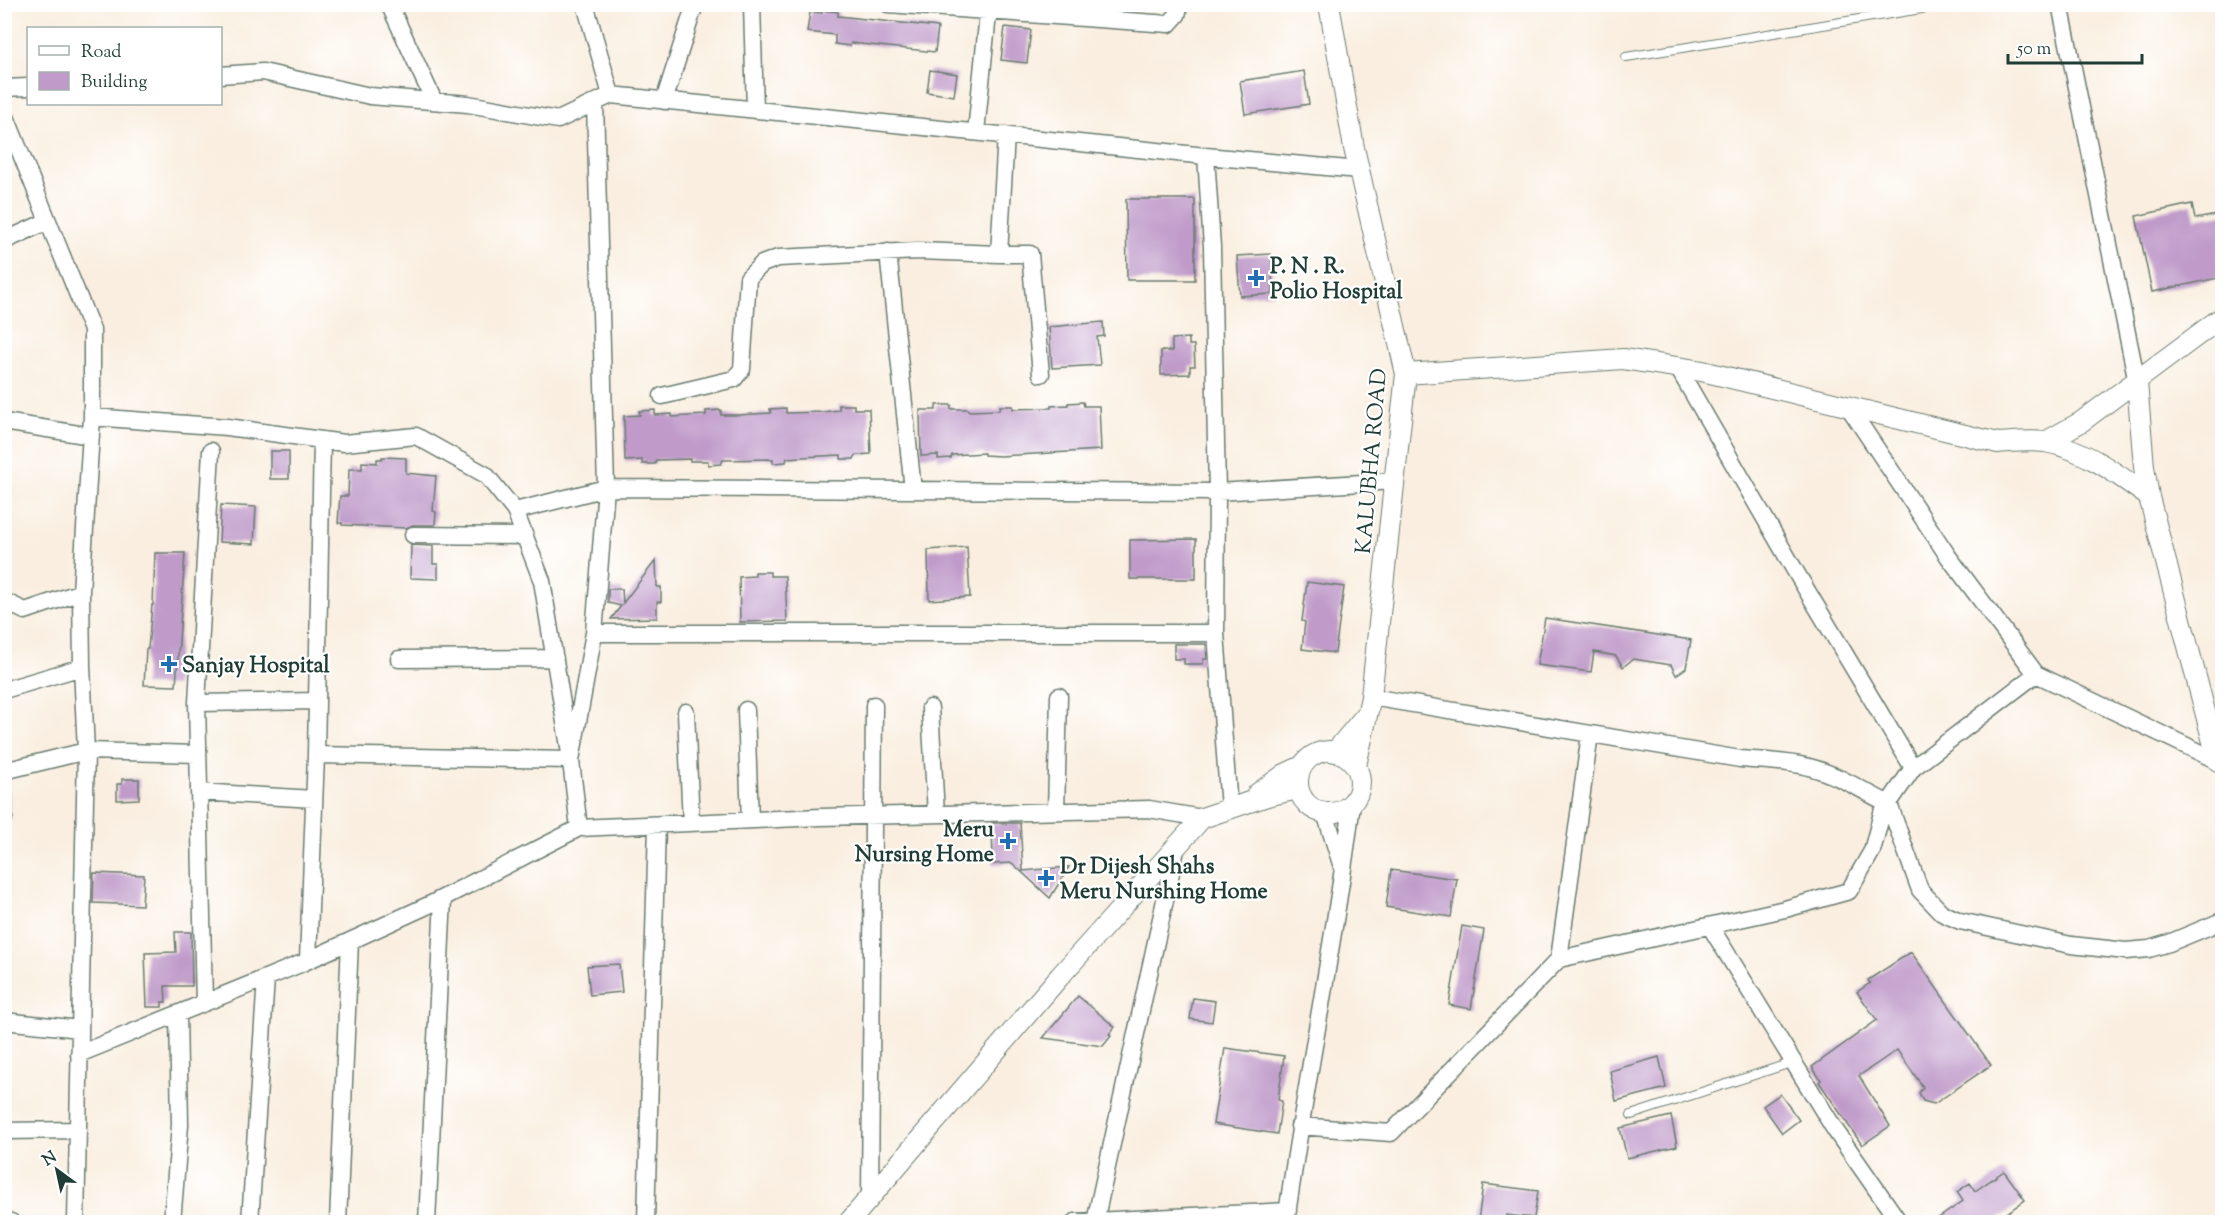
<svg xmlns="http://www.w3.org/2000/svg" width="2227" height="1227" font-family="'Sorts Mill Goudy',serif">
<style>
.building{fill:#c09bca}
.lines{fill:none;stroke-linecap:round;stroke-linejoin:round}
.service-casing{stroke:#6b7b70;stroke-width:10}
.minor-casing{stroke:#6b7b70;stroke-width:19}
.tertiary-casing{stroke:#6b7b70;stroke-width:22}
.service{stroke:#fff;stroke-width:8}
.minor{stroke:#fff;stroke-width:16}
.tertiary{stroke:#fff;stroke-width:20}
.poi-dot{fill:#1f6fb2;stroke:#fff;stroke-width:2}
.labels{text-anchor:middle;stroke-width:4.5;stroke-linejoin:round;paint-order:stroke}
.poi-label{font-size:22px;font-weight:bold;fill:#1f3d34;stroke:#fff;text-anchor:start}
.street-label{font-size:22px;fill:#1f3d34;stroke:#fff}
</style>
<rect width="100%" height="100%" fill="#fff"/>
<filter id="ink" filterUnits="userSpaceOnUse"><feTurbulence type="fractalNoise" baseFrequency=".0167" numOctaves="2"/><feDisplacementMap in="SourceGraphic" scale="12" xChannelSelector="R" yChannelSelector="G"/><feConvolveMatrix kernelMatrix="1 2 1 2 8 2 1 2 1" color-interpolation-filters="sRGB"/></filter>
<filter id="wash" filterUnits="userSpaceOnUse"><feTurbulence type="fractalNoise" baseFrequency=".008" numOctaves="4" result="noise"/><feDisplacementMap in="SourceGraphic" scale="24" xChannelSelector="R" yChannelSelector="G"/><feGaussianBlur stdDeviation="1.35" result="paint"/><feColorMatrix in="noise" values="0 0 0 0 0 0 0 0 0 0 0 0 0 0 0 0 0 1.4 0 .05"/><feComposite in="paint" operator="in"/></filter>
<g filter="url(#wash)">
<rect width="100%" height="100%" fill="#f9eedf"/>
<g id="blocks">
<path class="building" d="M822,10L838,12V16L938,27L935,52L851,43L850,46L835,44V35L807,32L810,12L822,13Z
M1005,27L1031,30L1027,63L1001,60Z
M930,70L957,74L954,96L927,92Z
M1304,71L1309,104L1245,114L1240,81Z
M1126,199H1195V280H1127Z
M2192,204L2195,219L2223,214V277L2152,292L2136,216Z
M1271,254L1273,294L1240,296L1237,256Z
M1103,322L1104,336L1097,337L1100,365L1052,368L1049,327Z
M1189,338V345H1194L1195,366H1190V374L1161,375V351H1172V339Z
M1083,402L1084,406H1099L1101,450L1000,456L984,455V453L952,455L951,458L938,459V455L921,456L920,410H936V405H951V409H968V411L999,410L1000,406H1013V409L1051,408V406L1068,405V403Z
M839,405H854V409H869L871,454L856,455L854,459H841V455L802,457L787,458L786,462L773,463V459L723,460L721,464L708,465V461H690V459L656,460L655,464H642V460L625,461L624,416L640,415L639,411L655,410V415L672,414V417L706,415V411L721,410V415H738L771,413L770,409L786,408V413L823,412L839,410Z
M270,451H289V479H270Z
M382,457L406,458V473L436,476L433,511L436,512L435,525H413L406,528L342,525V523H338L340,496H348L349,469H362V462L377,463V459H382Z
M221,505L256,507L254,544L219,542Z
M1196,539V579H1130V540Z
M411,545L433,546V564H438V579L410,578Z
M967,547L970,597L929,600L928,550Z
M155,553H185L176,686L144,685L146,649H148L152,605H153Z
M656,560L657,587H661V602H657V618L611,619L621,606L608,603V589H622L623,603Z
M755,572H770V576H785L787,621L740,622L739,577L755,576Z
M1307,582L1344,587L1335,653L1302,649L1305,622L1302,621Z
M1545,618L1691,640L1686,668L1676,675L1671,665L1633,659L1623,667L1616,656L1594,652L1591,672L1537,665Z
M1174,644H1206L1207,659H1203V664H1184V659H1174Z
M122,779H139V799L117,800V784H122Z
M992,823H1020L1023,871L1069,867L1050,898L1012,863L993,864Z
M1391,870L1457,879L1451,917L1386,907Z
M94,873L144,875L142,905L93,903Z
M1462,926L1484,930L1471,1009L1449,1005Z
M175,932H191L192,986H165L166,1002H162V1007H147L145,953L176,952Z
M1911,952L1991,1065L1934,1104L1923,1101L1919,1093L1923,1087L1897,1050L1859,1076L1890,1126L1862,1145L1819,1082L1821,1080L1812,1067L1877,1020L1857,992L1870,983L1868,980Z
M619,964L622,992L590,995L587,966Z
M1078,996L1115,1027L1109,1034L1111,1036L1103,1046L1043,1038Z
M1193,998L1215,1001L1212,1022L1190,1019Z
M1225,1048L1284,1056L1278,1100L1282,1101L1277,1134L1213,1124Z
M1659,1057L1666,1088L1616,1101L1610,1071Z
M1780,1094L1799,1120L1782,1133L1763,1106Z
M1671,1116L1677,1146L1627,1158L1620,1128Z
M2004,1171L2025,1200L1994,1222H1933L1963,1201L1957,1192L1970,1183L1975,1191Z
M1483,1184L1538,1191L1534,1218L1507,1215L1505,1222H1478Z"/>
</g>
</g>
<g filter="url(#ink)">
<use href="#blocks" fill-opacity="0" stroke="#6b7b70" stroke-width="1.5"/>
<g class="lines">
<g class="service-casing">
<path id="service" d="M1626,57L1952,4
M1631,1115L1794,1062"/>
</g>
<g class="minor-casing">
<path id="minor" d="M389,4L434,101
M585,4L611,95
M752,4L755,110
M888,4L1169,24L1177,15L1180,4
M2060,4L2137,382
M220,75L263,72L370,96L468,104L558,120L611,95L1206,156
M4,88L28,87
M664,101L695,4
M4,112L92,330V417L81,592L82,667L86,751L76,1222
M976,132L989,4
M1006,135L999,254H1030L1041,374
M4,241L48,221
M888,252L913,490
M1678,368L1797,574L1913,768
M662,396L734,379L742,369L748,278L762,264L778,258L918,251L999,254
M92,417L227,427L344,443L416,436L486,475L515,511L542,581L570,753L579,828
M4,422L91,436
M515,511L606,488L1217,492L1394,481
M413,535L525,536
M4,601L25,611L81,592
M594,633H1216
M399,659L555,658
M2036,674L2218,761
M4,690L82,667
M1371,697L1740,759C1763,761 1786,761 1809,767C1837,774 1863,791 1889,804L1920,890L1942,913L1960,921L2071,945L2126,951L2149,949L2169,943L2222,921
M197,703L317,701
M930,708L936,814
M746,710L750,820
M686,712L691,823
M316,755L571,760L594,633L606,488L595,103
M4,771L86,751L198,754
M199,792L314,799
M4,795V818
M1229,808L1216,633L1217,492L1212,247L1206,156L1359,170
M1056,811L1059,696
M1325,813L1342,867
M1710,926L1835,1130L1899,1222
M1559,959L1785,909L1849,891L1872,851L1882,813L1913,768L2036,674L1948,556L1848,406
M308,960L316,755L322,440
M204,1003L197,703L211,451
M4,1021L80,1029
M79,1054L300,964L431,904L579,828L821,817L1149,809L1202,818
M1299,1126L1391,1133L1559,959L1590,734
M4,1131L78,1130
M870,1198L874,705
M4,1222H11
M172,1222L180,1125L178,1014
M250,1222L266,978
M338,1222L350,941
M427,1222L443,898
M646,1222L657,825
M1075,1222L1288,1211
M1095,1222L1177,845
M1286,1222C1305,1082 1335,943 1352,803"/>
</g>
<g class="tertiary-casing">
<path id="tertiary" d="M1329,4L1354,148L1406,374L1371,697L1356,766
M1406,374L1623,359L1702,371L1998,443C2013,442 2030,440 2045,442C2083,448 2119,475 2149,497L2218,761L2222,763
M2137,382L2144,467L2149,497
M2045,442L2081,422L2218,320L2222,319
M1298 782a31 31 0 1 1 62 0a31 31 0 1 1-62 0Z
M1335,752L1366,715
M1257,794L1285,774L1302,766
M849,1222L1060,976L1202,818L1267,796L1298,789"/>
</g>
<use href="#service" class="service"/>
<use href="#minor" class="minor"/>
<use href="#tertiary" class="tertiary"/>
</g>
</g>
<g class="poi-dot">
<path d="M1253 269h6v6h6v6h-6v6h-6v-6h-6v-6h6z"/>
<path d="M166 655h6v6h6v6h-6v6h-6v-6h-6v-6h6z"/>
<path d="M1005 832h6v6h6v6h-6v6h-6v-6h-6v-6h6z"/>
<path d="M1043 869h6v6h6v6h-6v6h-6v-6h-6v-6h6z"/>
</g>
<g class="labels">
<g class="poi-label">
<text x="1270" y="273">P. N . R.<tspan x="1270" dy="25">Polio Hospital</tspan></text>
<text x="182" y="672">Sanjay Hospital</text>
<text x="994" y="836" text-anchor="end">Meru<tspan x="994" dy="25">Nursing Home</tspan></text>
<text x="1060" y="873">Dr Dijesh Shahs<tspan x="1060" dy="25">Meru Nurshing Home</tspan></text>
</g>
<g class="street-label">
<text transform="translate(1370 461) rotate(-85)" y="8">KALUBHA ROAD</text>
</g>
</g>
<rect width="2227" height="1227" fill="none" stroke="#fff" stroke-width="24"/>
<rect x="27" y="27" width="195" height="78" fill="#ffffff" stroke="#a5b1ae" stroke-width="1.5"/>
<rect x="39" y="46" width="30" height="9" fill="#ffffff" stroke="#a5b1ae" stroke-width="1.5"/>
<text x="81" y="57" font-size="18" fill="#1f3d34">Road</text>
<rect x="39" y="72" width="30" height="18" fill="#c09bca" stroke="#a5b1ae" stroke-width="1.5"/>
<text x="81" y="87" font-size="18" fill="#1f3d34">Building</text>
<g transform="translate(57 1170) rotate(327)" stroke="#ffffff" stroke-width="4.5" paint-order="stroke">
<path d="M0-4.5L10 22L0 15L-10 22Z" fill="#1f3d34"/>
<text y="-9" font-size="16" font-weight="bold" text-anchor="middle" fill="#1f3d34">N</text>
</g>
<path d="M2008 54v9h134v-9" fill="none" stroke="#1f3d34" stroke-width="3"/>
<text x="2017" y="54" font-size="18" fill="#1f3d34" stroke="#ffffff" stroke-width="4.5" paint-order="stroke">50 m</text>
</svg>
